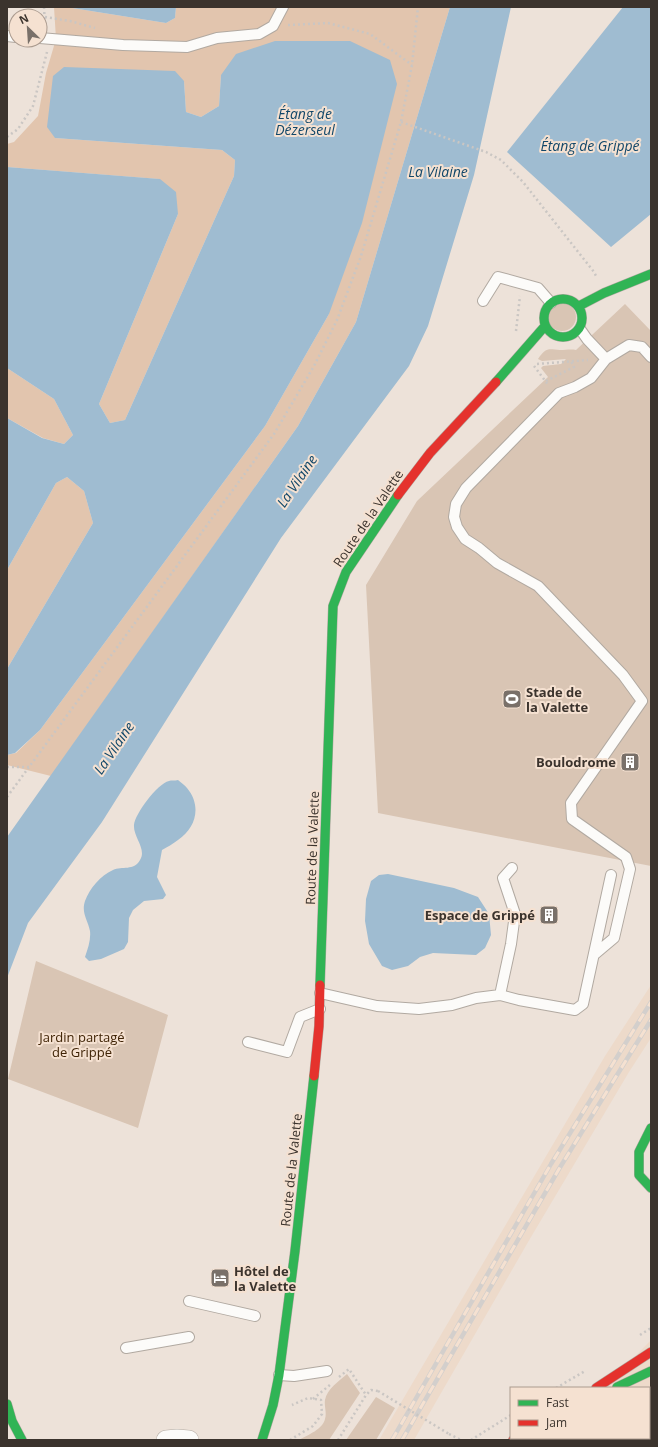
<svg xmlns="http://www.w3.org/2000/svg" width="658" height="1447" font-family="'Open Sans',sans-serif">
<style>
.built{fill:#eddaca}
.green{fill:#d9c5b4}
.forest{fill:#e2c5ae}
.water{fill:#9fbcd1}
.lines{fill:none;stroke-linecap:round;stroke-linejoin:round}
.lane-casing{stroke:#b1a9a1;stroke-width:12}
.street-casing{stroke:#b1a9a1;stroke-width:20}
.fast-casing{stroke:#b1a9a1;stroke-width:10}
.jam-casing{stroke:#b1a9a1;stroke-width:10}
.path{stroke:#cac6c3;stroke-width:2.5;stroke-dasharray:2 3;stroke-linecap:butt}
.lane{stroke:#fcfbf9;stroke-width:10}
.street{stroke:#fcfbf9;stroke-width:19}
.fast{stroke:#30b455;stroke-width:9}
.jam{stroke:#e5322d;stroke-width:9}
.rail-casing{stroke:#d3cfcc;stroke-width:4.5}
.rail{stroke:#f5e1d1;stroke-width:3;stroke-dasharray:9;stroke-linecap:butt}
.path-bridge{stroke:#cac6c3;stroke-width:2.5;stroke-dasharray:2 3;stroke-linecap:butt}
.labels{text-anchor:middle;stroke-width:4;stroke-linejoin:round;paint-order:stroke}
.street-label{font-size:13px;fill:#3b332d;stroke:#f5e1d1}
.poi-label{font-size:13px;font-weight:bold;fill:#3b332d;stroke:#f5e1d1;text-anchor:start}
.park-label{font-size:13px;fill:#3f2305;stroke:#f5e1d1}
.water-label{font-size:14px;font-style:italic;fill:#114769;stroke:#f5e1d1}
</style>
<rect width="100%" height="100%" fill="#ede2d9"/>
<path class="built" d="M651,985V1038L629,1072L531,1237L414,1440H379L605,1056Z
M651,1340V1440H553L555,1438H649V1388H604Z"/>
<path class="green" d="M548 317a14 14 0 1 1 28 0a14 14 0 1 1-28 0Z
M625,304L651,331V866L378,813L366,585L417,501L548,377L541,368L543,366L561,364L566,359L542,361L538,359C546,347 548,349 560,350C566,350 571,349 576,350Z
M36,961L168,1015L138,1128L8,1079Z
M347,1374L360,1393L329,1440H299C308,1435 323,1429 325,1419C327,1413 324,1406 325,1400C327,1389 339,1381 347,1374Z
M376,1397L395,1408L376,1440H346Z"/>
<path class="forest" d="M54,7H66L166,23L175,18L176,7H450L356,322L298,426L51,776L7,765V755L16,753L40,730L265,426L329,314L221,75L219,106L201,117L186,112L184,81L55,138L222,150L235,160L234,176L125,420L110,423L99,404L178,214L159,179L7,167V144L14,142L38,116L46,73L56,39Z
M7,368L54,399L73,435L64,444L43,438L7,418Z
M67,477L84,491L93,523L7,669V570L56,483Z"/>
<path class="water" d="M66,7H176L175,18L166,23Z
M450,7H511L474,175L428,326L409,366L281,538L102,822L28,923L7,978V837L298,426L356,322Z
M623,7H651V214L611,247L507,152Z
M275,41H350L390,60L397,84L362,223L329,314L265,426L40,730L15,753L7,755V669L93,523L84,491L67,477L56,483L7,570V418L42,438L64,444L73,435L54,399L7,368V167L160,179L176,192L178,214L99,404L110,423L125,420L234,176L235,160L222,150L55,138L47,127L53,76L64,67L175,71L184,81L186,112L201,117L219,106L221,75L236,54Z
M178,780C181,783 185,785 187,788C202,806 196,828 178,840C173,844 167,847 162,850L157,877L166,895L163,899L144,901L133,910L129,918L128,942L124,949L101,959L89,961L85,957C88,948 91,940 90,931C88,920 81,913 85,901C90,888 100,876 113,870C122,866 134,871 140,860C147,849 133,837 134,825C135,814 157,784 169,781C171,780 175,781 178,780Z
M388,874L454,888L478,897L489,914L491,935L485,948L476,955L433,953L420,957L408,966L392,970L382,966L369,944L365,921L366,899L371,881L379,875Z"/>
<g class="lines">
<g class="lane-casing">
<path id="lane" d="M7,36L16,37
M40,38L123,45L187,47L217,38L259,34L273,26L283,7
M483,301L498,277L538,288L551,303
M580,329L587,339L606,359L591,378L575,387L559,393L466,488L456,504L454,517L457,527L465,539L479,548L497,563L538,586L623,675L642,701L571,803L572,819L626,857L630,869L614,938L595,954
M606,359L629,345L642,347L651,357
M320,993L377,1006L419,1009L452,1005L476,998L500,995L519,1000L575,1010L583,1004L611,875
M500,995L511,944L515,914L503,878L512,868
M248,1042L287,1052L300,1017L320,1009
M189,1301L255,1316
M126,1348L189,1337
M279,1375L294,1376L327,1371
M598,1438L601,1440"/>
</g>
<g class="street-casing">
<path id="street" d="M166,1440L177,1439L189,1440"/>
</g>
<g class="fast-casing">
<path id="fast" d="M544 318a19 19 0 1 1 38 0a19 19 0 1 1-38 0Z
M579,306L604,293L651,274
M496,382L545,326
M320,985L333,606L346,572L398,495
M651,1128L639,1152V1175L651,1188
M617,1387L651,1371
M7,1404L12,1421L22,1440
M262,1440L273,1405L279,1375L295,1251L314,1076"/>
</g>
<g class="jam-casing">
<path id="jam" d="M398,495L430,453L496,382
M314,1076L319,1026L320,985
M596,1388L651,1352
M513,1440L516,1438"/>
</g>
<path class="path" d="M44,7L45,27
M45,17L70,21L95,28
M288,25L328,23L370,34L412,65
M401,122L486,152L501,160L523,182L594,272L596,276
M7,137L18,129L33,106L47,52
M516,331L520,296
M537,364L588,360
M534,366L549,386
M546,381L574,367L571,361
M7,767H29
M7,797L274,434L314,366L337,320L361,256L401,122L412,65L418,7
M640,1335L651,1328
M339,1377L349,1369L366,1395
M556,1388L585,1371
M649,1398L651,1397
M313,1399L331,1384
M449,1434L461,1440
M290,1440L313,1426L322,1414L321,1400L308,1398L292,1405
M338,1440L366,1395L371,1390L378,1391
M471,1440L511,1415"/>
<use href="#lane" class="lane"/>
<use href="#street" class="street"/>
<use href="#fast" class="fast"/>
<use href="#jam" class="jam"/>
<g class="rail-casing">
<path id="rail" d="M392,1440L551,1164L651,1002
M402,1440L559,1169L651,1020"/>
</g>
<use href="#rail" class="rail"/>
<path class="path-bridge" d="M378,1391L449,1434"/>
</g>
<defs>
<g id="stadium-square" transform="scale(1)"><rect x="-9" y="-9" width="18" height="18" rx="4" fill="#797069" stroke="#f5e1d1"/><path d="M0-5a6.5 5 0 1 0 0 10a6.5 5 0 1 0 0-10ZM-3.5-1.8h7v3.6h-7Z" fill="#fff"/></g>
<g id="building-square" transform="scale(1)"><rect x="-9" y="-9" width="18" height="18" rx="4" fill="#797069" stroke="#f5e1d1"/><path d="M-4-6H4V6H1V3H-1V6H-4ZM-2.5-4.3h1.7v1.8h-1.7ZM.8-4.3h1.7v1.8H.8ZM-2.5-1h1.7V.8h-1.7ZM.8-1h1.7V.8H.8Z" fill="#fff"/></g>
<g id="hotel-square" transform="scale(1)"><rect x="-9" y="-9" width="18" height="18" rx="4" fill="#797069" stroke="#f5e1d1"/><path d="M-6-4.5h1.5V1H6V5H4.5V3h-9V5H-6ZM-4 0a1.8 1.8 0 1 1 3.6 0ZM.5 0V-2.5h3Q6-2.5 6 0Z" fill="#fff"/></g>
</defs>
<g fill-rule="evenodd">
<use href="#stadium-square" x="512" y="699"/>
<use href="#building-square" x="630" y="762"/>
<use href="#building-square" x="549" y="915"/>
<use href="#hotel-square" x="220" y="1278"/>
</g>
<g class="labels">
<g class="street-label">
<text transform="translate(368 518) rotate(-56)" y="5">Route de la Valette</text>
<text transform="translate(312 848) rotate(-88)" y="5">Route de la Valette</text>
<text transform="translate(291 1170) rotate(-84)" y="5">Route de la Valette</text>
</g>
<g class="poi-label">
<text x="526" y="697">Stade de<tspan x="526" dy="15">la Valette</tspan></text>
<text x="616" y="767" text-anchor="end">Boulodrome</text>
<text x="535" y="920" text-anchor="end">Espace de Grippé</text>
<text x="234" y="1276">Hôtel de<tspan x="234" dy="15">la Valette</tspan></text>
</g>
<g class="park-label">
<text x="82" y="1042">Jardin partagé<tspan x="82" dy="15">de Grippé</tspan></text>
</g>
<g class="water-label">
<text x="305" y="119">Étang de<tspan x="305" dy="16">Dézerseul</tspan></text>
<text x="590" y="151">Étang de Grippé</text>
<text x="438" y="177">La Vilaine</text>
<text transform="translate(297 481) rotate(-56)" y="5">La Vilaine</text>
<text transform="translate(114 748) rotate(-56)" y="5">La Vilaine</text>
</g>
</g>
<rect width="658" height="1447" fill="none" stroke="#3b332d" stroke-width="16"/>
<rect x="510" y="1387" width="140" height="52" fill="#f5e1d1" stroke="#ab9b8f"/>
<rect x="518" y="1400" width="20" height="6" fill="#30b455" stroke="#ab9b8f"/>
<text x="546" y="1407" font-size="12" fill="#3b332d">Fast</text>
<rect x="518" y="1420" width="20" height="6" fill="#e5322d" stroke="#ab9b8f"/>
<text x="546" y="1427" font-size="12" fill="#3b332d">Jam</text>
<g transform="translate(28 28) rotate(335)"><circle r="19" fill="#f5e1d1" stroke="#ab9b8f"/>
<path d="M0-3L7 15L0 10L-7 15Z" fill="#797069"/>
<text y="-6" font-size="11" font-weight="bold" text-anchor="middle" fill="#3b332d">N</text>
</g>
</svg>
